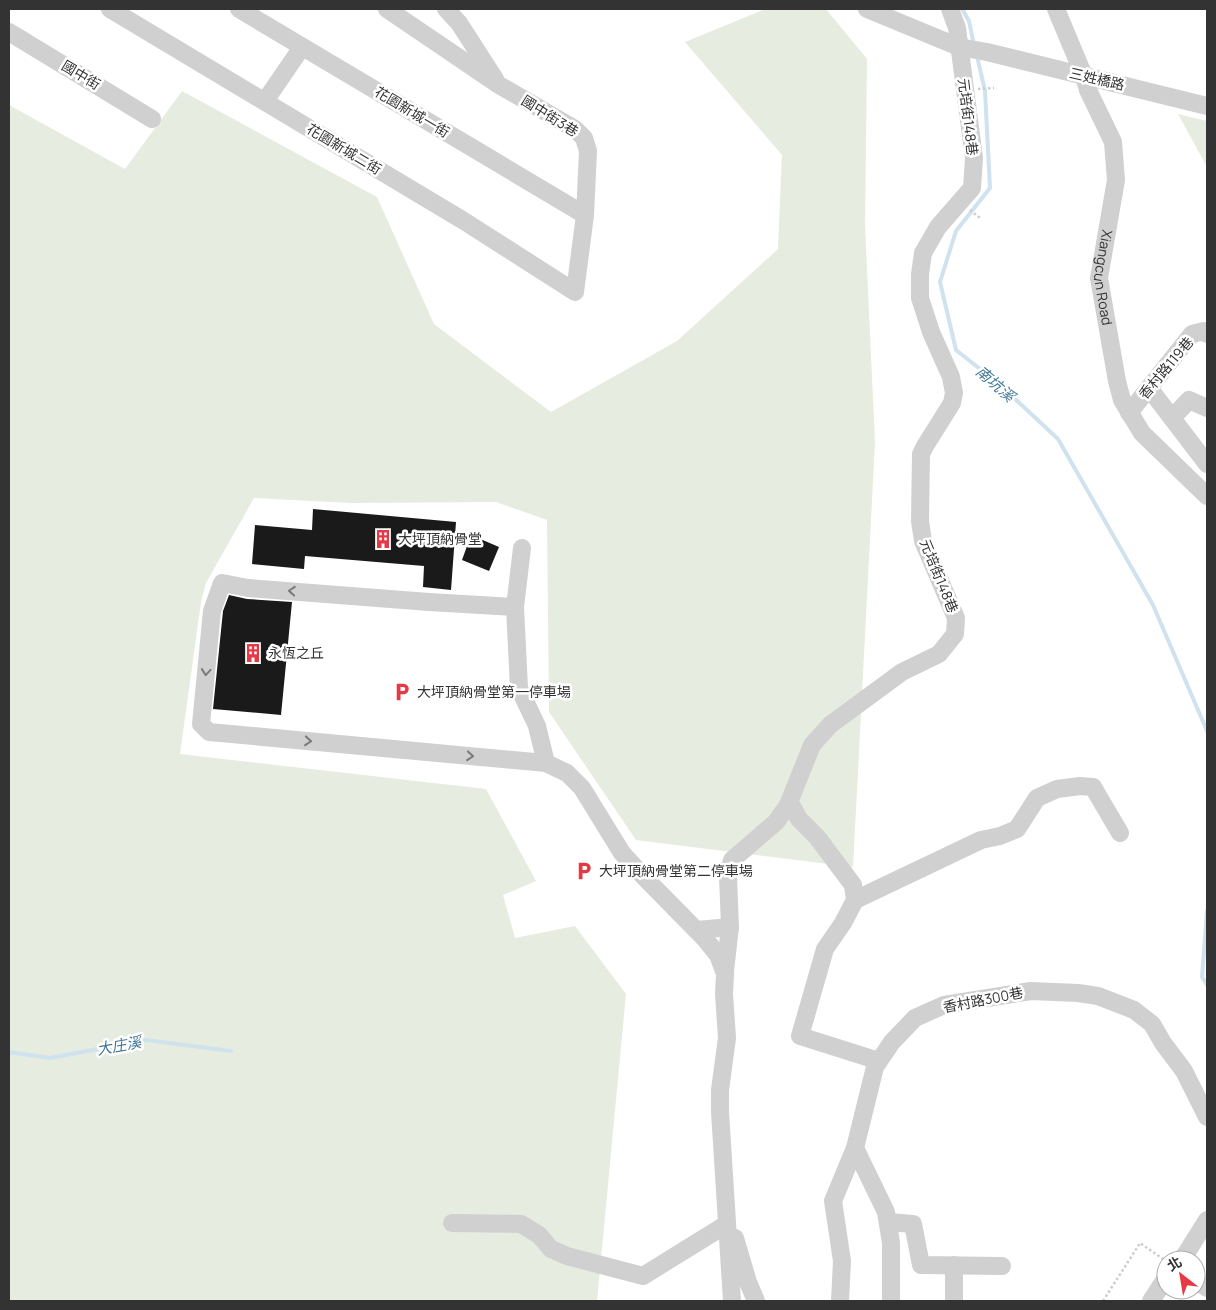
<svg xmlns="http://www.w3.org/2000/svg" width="1216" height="1310" font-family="Manrope,'Noto Sans TC',sans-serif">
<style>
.green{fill:#e6ecdf}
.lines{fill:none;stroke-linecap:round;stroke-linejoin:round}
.stream{stroke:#cfe2ee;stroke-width:4}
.building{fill:#1a1a1a}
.path{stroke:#cdcdcd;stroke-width:2.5;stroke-dasharray:2.5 2.5;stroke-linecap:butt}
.minor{stroke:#d0d0d0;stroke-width:18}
.oneway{stroke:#7a7a7a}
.labels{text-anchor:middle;stroke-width:5;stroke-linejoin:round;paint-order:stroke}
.street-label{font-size:14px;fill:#333;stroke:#fff}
.poi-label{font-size:14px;fill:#333;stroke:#fff;text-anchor:start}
.water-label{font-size:15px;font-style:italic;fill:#3f7597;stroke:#fff}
</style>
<rect width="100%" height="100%" fill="#fff"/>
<path class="green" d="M765,9H826L867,59L865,226L875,442L853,867L636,840L549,712L547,520L496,502L351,503L254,498L206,583L201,602L180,754L486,789L536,881L503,895L515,938L575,926L626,994L597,1301H9V105L125,169L182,91L377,197L434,324L551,412L677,341L778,249L782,155L685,42Z
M1178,114L1207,121V167Z"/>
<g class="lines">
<path class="stream" d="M962,9L969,21L974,45
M977,56L985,91L990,188L956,231L940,282L956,350L999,384L1058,439L1153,605L1207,731
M1207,911L1202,977L1207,985
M9,1052L50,1058L146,1040L231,1051"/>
</g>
<path class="building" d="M313,509L456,522L451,590L423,587L424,566L305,556L304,569L252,564L255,525L312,530Z
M471,535L499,547L489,571L462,560Z
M229,595L247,599L292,602L281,715L213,709L223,611Z"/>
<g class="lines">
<path class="path" d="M978,89L994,88
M970,210L980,218
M1103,1301L1140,1243L1166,1261"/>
<g class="minor">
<path d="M110,9L464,221L575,292L585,215L588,151L584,138L575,129L499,85L387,9"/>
<path d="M239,9L585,215"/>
<path d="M446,9L459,23L495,79"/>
<path d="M867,9L959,47L987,52L1207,106"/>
<path id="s1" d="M1056,9L1084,76L1088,90L1113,142L1116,180L1099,278L1117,381L1122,400L1142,433L1207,496"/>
<path d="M9,32L152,119"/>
<path d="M265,101L302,47"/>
<path d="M1149,388L1207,464"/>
<path d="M1129,413L1192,334L1204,331L1207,334"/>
<path d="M1172,418L1189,400L1207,408"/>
<path d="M522,548L515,607L519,688L537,726L546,763"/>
<path d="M515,607L429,602L248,588L222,583L212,611L201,724L209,732L546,763L567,773L582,788L622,853L645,878L705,939L718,955L725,974L724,994L727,1038L720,1090V1112L732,1301"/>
<path d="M788,805L793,808L799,819L817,837L853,885L855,900L843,923L825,949L800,1036L879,1061"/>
<path d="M855,900L981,840L1000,836L1017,829L1037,798L1057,789L1080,786L1093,787L1120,833"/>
<path d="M697,930L730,927"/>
<path d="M725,971L730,927L728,876L732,860L776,822L788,805L812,745L830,725L902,672L939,654L955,634L956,618L923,541L920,521L921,454L925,446L952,403L954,393L951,377L931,332L920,298V274L923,253L938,227L972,188L974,158L957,28L950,9"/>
<path d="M855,1148L886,1212L891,1243V1301"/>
<path d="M888,1222L913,1224L921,1265L1002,1266"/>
<path d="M452,1223L521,1224L539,1235L551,1249L567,1256L643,1276L727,1224"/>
<path d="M735,1238L748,1282L756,1301"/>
<path d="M1182,1260L1207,1220"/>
<path d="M954,1265V1301"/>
<path d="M1196,1281L1207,1288"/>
<path d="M840,1301L842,1261L833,1201L855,1148L875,1067L892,1042L915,1018L944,1005L1031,991L1078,993L1098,996L1134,1010L1152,1024L1163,1043L1184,1071L1207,1117"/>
<path d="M1151,1301L1166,1278"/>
</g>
</g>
<defs><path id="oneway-chevron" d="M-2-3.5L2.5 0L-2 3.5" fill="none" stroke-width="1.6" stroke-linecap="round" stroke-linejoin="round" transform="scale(1.25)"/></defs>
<g class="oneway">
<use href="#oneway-chevron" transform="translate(292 591) rotate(-175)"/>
<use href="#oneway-chevron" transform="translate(206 672) rotate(95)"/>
<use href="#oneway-chevron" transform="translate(308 741) rotate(5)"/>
<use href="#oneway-chevron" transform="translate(470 756) rotate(5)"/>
</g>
<defs>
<g id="building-bare" transform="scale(1.5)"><path d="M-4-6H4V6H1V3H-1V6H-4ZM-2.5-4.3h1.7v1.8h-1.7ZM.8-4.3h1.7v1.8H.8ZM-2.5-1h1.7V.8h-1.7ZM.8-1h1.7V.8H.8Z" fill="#e63946" stroke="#fff" stroke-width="2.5" paint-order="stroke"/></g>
<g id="parking-bare" transform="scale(1.5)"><path d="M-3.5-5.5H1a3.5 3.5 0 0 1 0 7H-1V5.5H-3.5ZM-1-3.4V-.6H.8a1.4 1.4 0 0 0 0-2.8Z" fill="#e63946" stroke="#fff" stroke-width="2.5" paint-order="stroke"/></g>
</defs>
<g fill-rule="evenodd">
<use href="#building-bare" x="383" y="539"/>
<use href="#building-bare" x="253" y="653"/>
<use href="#parking-bare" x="402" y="692"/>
<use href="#parking-bare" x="584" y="871"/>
</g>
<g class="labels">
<g class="street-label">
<text transform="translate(81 75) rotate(31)" y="5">國中街</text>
<text transform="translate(1097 79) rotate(13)" y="5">三姓橋路</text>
<text transform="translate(412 112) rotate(31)" y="5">花園新城一街</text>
<text transform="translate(550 116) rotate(32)" y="5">國中街3巷</text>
<text transform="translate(968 117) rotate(83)" y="5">元培街148巷</text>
<text transform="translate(344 149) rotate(31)" y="5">花園新城二街</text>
<text dy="5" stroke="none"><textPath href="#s1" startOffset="282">Xiangcun Road</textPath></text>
<text transform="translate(1166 368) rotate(-50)" y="5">香村路119巷</text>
<text transform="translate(939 576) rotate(68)" y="5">元培街148巷</text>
<text transform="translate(983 1000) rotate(-11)" y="5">香村路300巷</text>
</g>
<g class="poi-label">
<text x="398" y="544">大坪頂納骨堂</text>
<text x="268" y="658">永恆之丘</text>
<text x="417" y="697">大坪頂納骨堂第一停車場</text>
<text x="599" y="876">大坪頂納骨堂第二停車場</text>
</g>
<g class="water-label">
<text transform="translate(995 384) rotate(41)" y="5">南坑溪</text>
<text transform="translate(119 1046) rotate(-10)" y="5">大庄溪</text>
</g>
</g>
<rect width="1216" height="1310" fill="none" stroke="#333333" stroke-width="20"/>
<g transform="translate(1181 1275) rotate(329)"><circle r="24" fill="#ffffff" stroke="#adadad"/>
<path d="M0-4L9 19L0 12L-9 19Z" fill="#e63946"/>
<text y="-8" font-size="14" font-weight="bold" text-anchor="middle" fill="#333333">北</text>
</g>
</svg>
